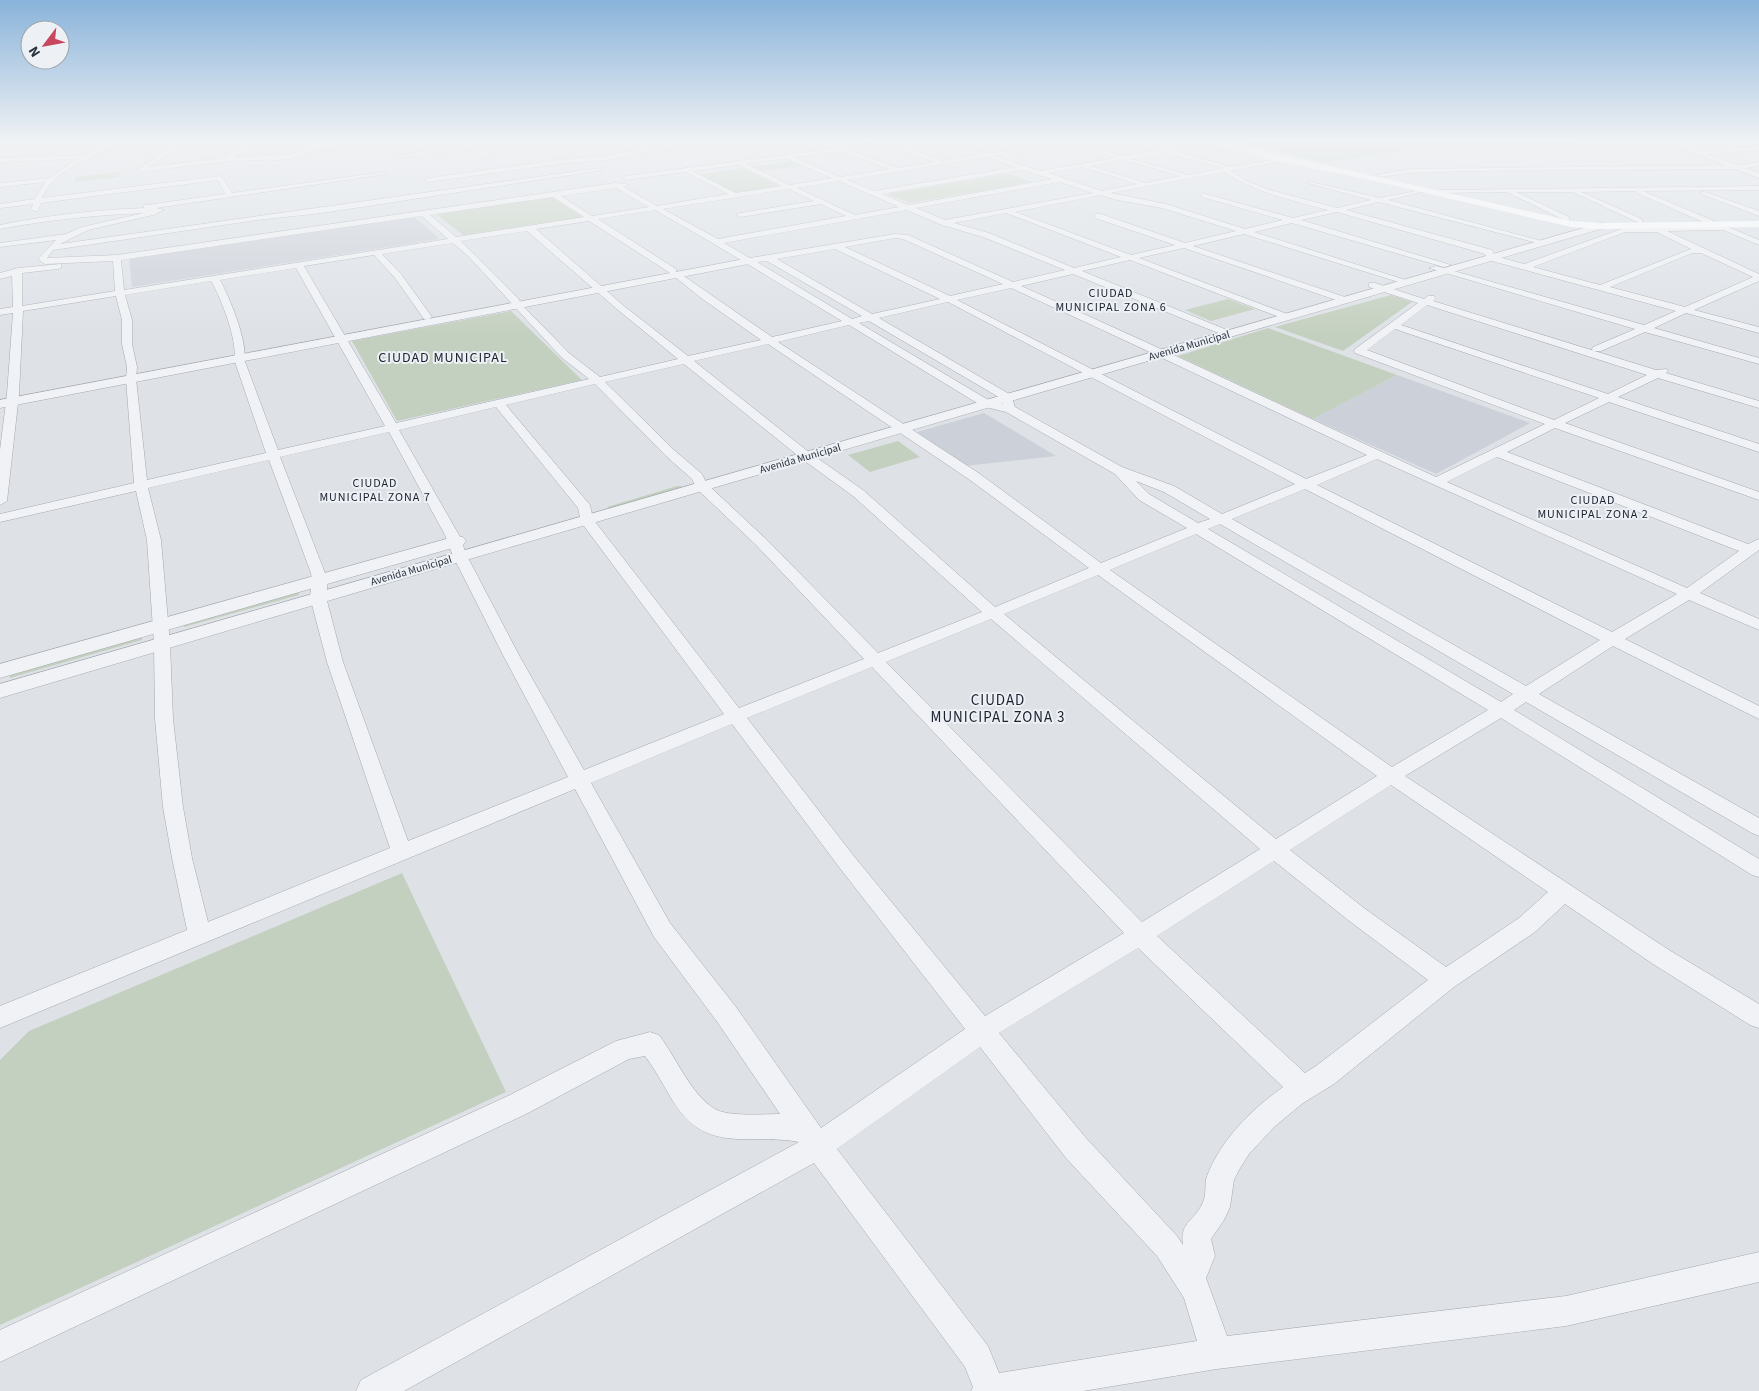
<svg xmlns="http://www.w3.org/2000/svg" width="1759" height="1391" font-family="'Source Sans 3',sans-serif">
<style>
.built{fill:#ccd1d9}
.green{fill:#c4d0bf}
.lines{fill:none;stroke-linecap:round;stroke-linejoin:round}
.minor-casing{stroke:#a4a9b1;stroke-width:1}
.tertiary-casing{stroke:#a4a9b1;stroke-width:1}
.minor{fill:#f0f2f5;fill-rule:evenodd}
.tertiary{fill:#f0f2f5;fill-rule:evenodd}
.secondary{fill:#fff;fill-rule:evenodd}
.labels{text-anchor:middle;stroke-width:4;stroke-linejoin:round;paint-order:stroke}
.far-street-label{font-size:11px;fill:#28303d;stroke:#edf0f5}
.far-neighbourhood-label{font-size:12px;letter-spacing:1px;fill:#1a212e;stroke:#edf0f5}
.far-quarter-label{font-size:14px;letter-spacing:1px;fill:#1a212e;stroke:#edf0f5}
.neighbourhood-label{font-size:15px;letter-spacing:1px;fill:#1a212e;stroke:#edf0f5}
</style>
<rect width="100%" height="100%" fill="#dee2e7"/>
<path class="built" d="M413,216L440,239L132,287L129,258Z
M1397,375L1530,423L1436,474L1313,419Z
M984,413L1056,456L965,466L917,432Z"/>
<path class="green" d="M1234,140H1637L1646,144L1604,143L1409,150L1324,162Z
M792,161L803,166L763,171L753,167Z
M742,168L779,186L735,193L700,175Z
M120,172L118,177L75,182V177Z
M1008,174L1032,182L910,203L887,194Z
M550,196L582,217L463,235L435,213Z
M1391,295L1412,302L1343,351L1275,327Z
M1228,299L1255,309L1211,321L1185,310Z
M511,311L582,380L397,421L352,341Z
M1268,328L1397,375L1313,419L1178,356Z
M898,441L920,457L870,472L848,455Z
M677,486H681L682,488L610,509L607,507Z
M298,591L299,595L184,627V624Z
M142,636V640L10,678L9,673Z
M402,873L506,1092L0,1325V1060L29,1031Z"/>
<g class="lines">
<g class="minor-casing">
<path id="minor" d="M21,140H30L0,155V151Z
M116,140H125C97,158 56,165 42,198L220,176L223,178L232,193L384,172L387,174L156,208L164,210L153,215L88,230L60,244L600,168L603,170L322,213L257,220L53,250L47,258L117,255L615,183L627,184V186L624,187L657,206L728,194L684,171V169L686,168L736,193L782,186L737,164L736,163L739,161L790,185L832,178L785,158V156L787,155L840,177L890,169L807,140H819L832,144L898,168L934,162L875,140H885L942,161L978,155L936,140C954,140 974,154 989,153C1022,151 1054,140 1087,140L1077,143L1124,156L1159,150L1125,140H1137L1168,149L1213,141L1215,144L1176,151L1230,167L1284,158L1285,159L1282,161L1231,171L1246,181L1270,190L1337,208L1371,200L1307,183V181L1380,198L1426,189V191L1388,200L1549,243L1545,245L1379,202L1346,210L1492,250L1495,256L1524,264L1624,228L1712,226L1637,193L1636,191L1581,192L1642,219V223H1639L1573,192H1516L1569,217V221H1566L1507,192L1442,193L1440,192V190L1759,186V190L1643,191L1759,240V245L1723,230L1667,231L1759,274V281L1694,310L1759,327V333L1686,313L1654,328L1759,358V364L1645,332L1601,351H1593L1592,349L1593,347L1635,329L1429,268L1436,266L1644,325L1676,311L1488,260L1485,254L1337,212L1301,220L1451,265L1444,267L1292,223L1254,232L1412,282L1408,285L1405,284L1244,234L1193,246L1348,298V302L1345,303L1184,248L1139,258L1290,315V319L1287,320L1130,260L1082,271L1232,332V336L1228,337L1073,274L1021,286C1160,347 1297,413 1436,477L1545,424L1355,353L1354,351L1355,349L1418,303L1369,287V283H1375L1424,299L1428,296H1434L1436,298L1433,301L1656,370L1667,369L1668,371L1666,373L1759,401V408L1658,378L1618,397L1759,444V452L1609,402L1565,423L1759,492V500L1555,428L1507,452L1748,544L1759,539V550L1700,593L1759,619V630L1689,600L1625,639L1759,706V719L1613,646L1539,694L1759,818V836L1752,833L1526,702L1514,710L1759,859V877L1752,875L1501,718L1405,776L1669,950L1759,1004V1028L1750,1025L1653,964L1565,904L1535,932L1454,987L1334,1084L1303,1103L1274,1127L1249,1154L1239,1170L1234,1180L1230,1207L1224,1220L1211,1239L1215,1256L1206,1278L1227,1336L1566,1296L1759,1252V1282L1566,1326L1217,1369L1083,1391H971L973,1387L965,1367L814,1163L404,1391H356L361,1380L799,1142C780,1138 757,1140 737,1139C678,1136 675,1096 645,1056L629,1059L528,1113L0,1362V1330L510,1095L616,1041L650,1032L659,1035C676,1057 691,1095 715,1109C728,1117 764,1114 780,1114L718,1023L654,937L575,789L0,1028V1006L187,930L172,858L163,807L155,719L154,644L147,540L136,491L0,522V514L134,483L126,379L127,367L122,344V320L116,296L23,311L19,394L7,501L0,505V450L7,394L13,313L0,315V309L13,307L12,276L0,279V273L18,268L61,264V268L58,269L22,273V306L115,291L113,261L45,264L38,259L56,240L0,247V243L66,234L82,227L144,213C96,215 48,220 0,229V225C48,215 96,210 144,208V205H147L225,194L218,180L41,203L38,211H35L31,209L33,204L0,208V204L35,199L45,182L0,187V183L50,178L77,159L0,162V158L84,155ZM1069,144L1115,158L1040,171L995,156ZM1167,153L1224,168L1188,175L1132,159ZM986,157L1016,167L874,191L847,180ZM1124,160L1180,176L1146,183L1091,166ZM1083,167L1137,184L1102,191L1048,173ZM1023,170L1052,179L908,205L882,194ZM1224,172C1256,193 1292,200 1328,210L1293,218L1202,193V197L1283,220L1245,229L1166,204L1110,193ZM839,181L899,207L855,215L797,188ZM1060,182L1093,193L945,220L916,208ZM616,188L649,207L592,216L561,196ZM789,189L814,201L740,213L736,215L740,217L821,204L846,216L718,239L663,209ZM1101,195L1117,200L1162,208L1236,231L1185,243L1101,214H1095V218L1175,245L1131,255L1015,212ZM553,197L584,217L456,237L430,215ZM655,210L714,244L842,321L772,337L678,272L675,273V277L701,298L761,340L688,356L624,306L536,229L589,221L670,273H676V269L598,219ZM907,210L942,225L983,237L1065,270L1013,282L908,235L895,234L750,258L724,243ZM1006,213L1121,257L1074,268L989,233L954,223ZM422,216L448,239L124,290L121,260ZM527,231L618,310L678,359L600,377L569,353L522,305L518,298L461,241ZM1625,232H1657L1691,249L1600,285L1533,267ZM895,238L903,239L1003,284L950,296L845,247ZM453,243L469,257L561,357L589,379L396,423L304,266L374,255L395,278L424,319L427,320L432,317L401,274L382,254ZM835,249L940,299L872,314L777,259ZM1692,253H1701L1753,277L1685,307L1610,287ZM767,261L862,316L852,319L757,262ZM296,268L385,426L278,450L244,359C248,342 229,296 220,280ZM211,281C221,298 238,341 234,359L266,453L147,480L136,379L137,367L132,344V320L125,295ZM1011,288C1131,342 1248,399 1367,455L1306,479L957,300ZM948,302L1295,484L1222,514L1174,486L1122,467L1015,407L1011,395L879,318ZM1427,305L1647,375L1608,394L1401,325ZM869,321L1002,399L1003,404L990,401L859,323ZM849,325L982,406L1006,412L1115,474L1139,500L1187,528L1101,563L980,474L778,342ZM1395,329L1599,398L1554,420L1367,350ZM768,344L970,480L1089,568L995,607L863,490L810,453L694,361ZM684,364L802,459L853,496L982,612L878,653L766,539L707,484L702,474L674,450L605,382ZM595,384L666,456L692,479L697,489L756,545L864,659L739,708L593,519L590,505L506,405ZM496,407L578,508L581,522L724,714L584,770L520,657L467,556L459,535L399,430ZM389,432L445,535L453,556L504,657L568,777L408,841L343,662L326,597L328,580L325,573L280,457ZM1497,457L1739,551L1687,588L1447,482ZM1377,459L1677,594L1612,632L1317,485ZM269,460L311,573L312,580L310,597L327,662L390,848L208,922L192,858L183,807L173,719L170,644L161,540L148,488ZM1136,481L1164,492L1210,519L1198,523L1149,494ZM1305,489L1600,640L1526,686L1232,519ZM1220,524L1513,694L1501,702L1208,529ZM1196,534L1488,710L1392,767L1110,570ZM1098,575L1377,776L1276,839L1004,614ZM991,619L1260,849L1142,922L886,662ZM872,667L1124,933L985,1016L853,855L747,718ZM732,724L839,867L965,1029L821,1128L736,1007L670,923L591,783ZM1391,785L1548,892L1519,918L1446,967L1364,908L1290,850ZM1274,861L1348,920L1428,980L1316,1066L1305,1073L1157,936ZM1138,948L1283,1087C1251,1110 1222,1138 1207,1176C1204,1184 1207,1194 1203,1202C1196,1220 1179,1222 1183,1245L1177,1236L1086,1138L999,1033ZM980,1047L1066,1158L1157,1256L1184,1298L1197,1341L999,1373L988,1346L837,1149Z
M182,140H190L148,167L224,158L250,140H258L234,157L291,155C303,152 311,140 324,140L317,145L364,140H389L311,150C288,166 256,158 229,161C199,165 169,168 140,172L137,170Z
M522,140L518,143L515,141V140Z
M606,140H612L611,142L635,140L637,142L608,146L605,144Z
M696,140H718L665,148L606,160L566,163L428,182L425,180L428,178L566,159L606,156L665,144Z
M468,144L489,157L484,158L467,148L399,158L396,156Z
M1759,146V150L1697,155L1694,153L1697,151Z
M1759,162V166L1739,169L1470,171L1410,173L1379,177L1376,175L1410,169L1739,165Z
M1701,192H1705L1759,211V216L1701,194Z"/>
</g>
<g class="tertiary-casing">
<path id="tertiary" d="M898,140H922L626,180L622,178L626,176Z
M1659,140H1670L1759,173V178Z
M1601,223L1606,226L1604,228L466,560L0,698V684Z
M750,258L754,259L755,261L754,263L0,408V400Z
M457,536L463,537L466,541L463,545L0,678V664Z"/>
</g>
<use href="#minor" class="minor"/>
<use href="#tertiary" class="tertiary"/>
<path class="secondary" d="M1201,140H1217L1571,221L1601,223L1759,221V227L1601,229L1571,227L1375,181L1268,159Z"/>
</g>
<linearGradient id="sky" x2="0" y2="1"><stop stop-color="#89b3da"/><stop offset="0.42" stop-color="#f0f2f4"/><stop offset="1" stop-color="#f0f2f4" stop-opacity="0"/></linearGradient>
<rect width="1759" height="335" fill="url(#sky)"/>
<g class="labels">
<g class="far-street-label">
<text transform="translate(1189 345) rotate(-16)" y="4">Avenida Municipal</text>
<text transform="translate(800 458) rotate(-16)" y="4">Avenida Municipal</text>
<text transform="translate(411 570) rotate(-16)" y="4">Avenida Municipal</text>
</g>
<g class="far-neighbourhood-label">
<text x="1111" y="297">CIUDAD<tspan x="1111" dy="14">MUNICIPAL ZONA 6</tspan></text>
<text x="375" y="487">CIUDAD<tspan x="375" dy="14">MUNICIPAL ZONA 7</tspan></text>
<text x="1593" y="504">CIUDAD<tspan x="1593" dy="14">MUNICIPAL ZONA 2</tspan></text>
</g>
<g class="far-quarter-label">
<text x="443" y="362">CIUDAD MUNICIPAL</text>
</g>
<g class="neighbourhood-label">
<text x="998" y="705">CIUDAD<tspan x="998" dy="17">MUNICIPAL ZONA 3</tspan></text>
</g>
</g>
<g transform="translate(45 45) rotate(238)"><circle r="24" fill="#edf0f5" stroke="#9ea3ab"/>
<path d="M0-4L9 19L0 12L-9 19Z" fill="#c8475e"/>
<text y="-8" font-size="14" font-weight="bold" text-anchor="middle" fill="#28303d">N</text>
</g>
</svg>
